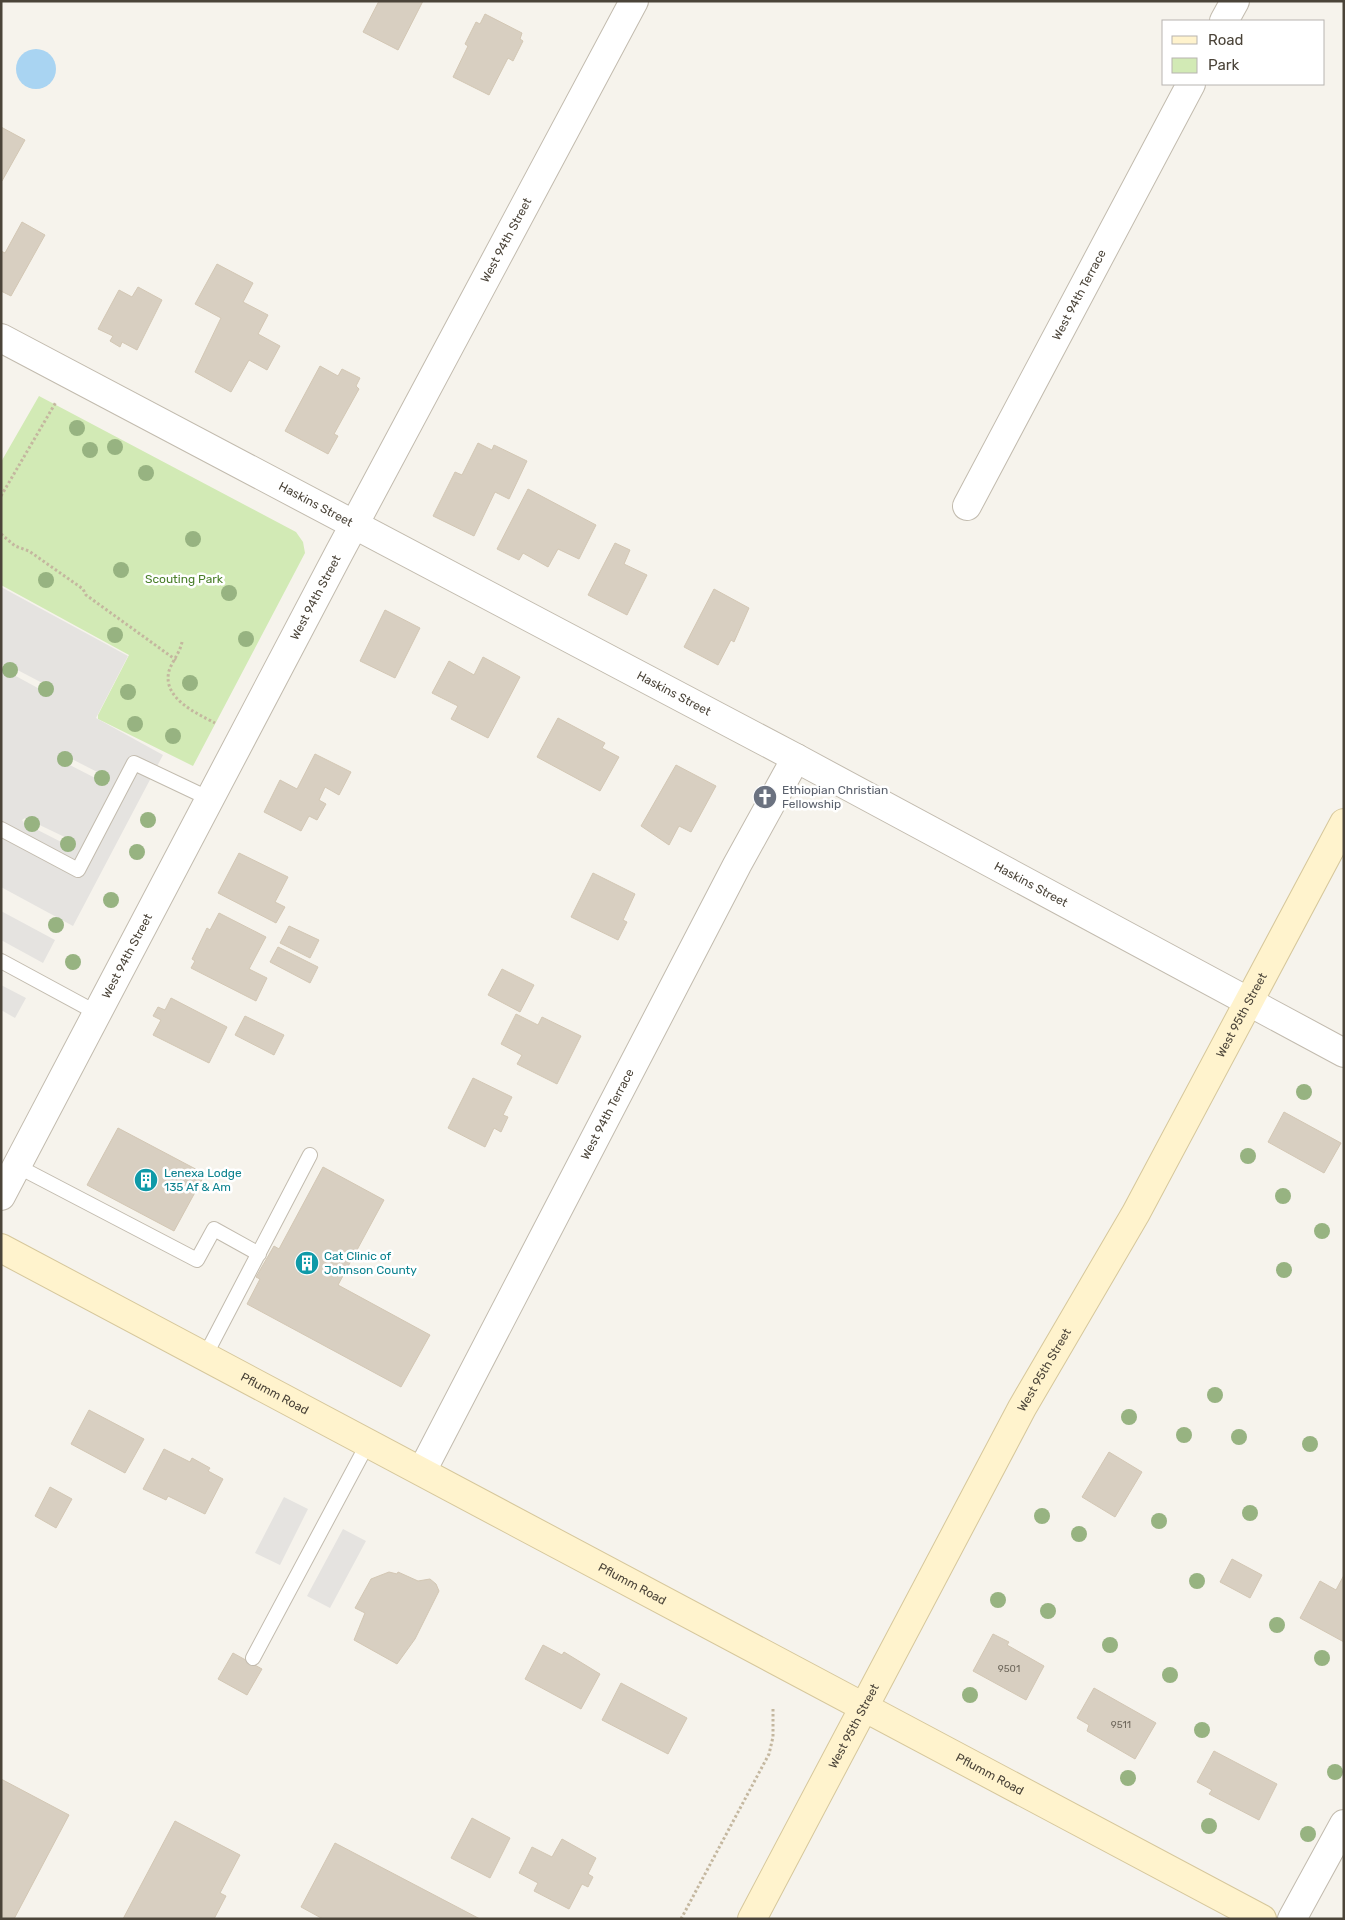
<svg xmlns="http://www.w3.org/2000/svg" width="1345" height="1920" font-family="Rubik,sans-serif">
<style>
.green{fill:#d2eab5}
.parking{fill:#e5e3e0;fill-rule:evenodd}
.water{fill:#a9d4f2}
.building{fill:#d8cfc1;stroke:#d3c7b4}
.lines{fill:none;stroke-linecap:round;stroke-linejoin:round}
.lane-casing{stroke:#c2bbae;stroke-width:16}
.street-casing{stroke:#c2bbae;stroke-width:30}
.secondary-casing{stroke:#d6c79b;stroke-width:30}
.path{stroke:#c4b79f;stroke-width:3;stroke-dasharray:2.5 2.5;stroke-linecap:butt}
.lane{stroke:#fff;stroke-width:14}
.street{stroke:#fff;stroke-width:28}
.secondary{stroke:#fff3cd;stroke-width:28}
.tree{fill:#97b381}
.labels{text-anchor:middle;stroke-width:5;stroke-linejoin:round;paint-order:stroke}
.number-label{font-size:10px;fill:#6e675b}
.street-label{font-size:12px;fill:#4b4439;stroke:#fff}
.park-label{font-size:12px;fill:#4a7f2a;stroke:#fff}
.worship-label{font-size:12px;fill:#5b616d;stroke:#fff;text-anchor:start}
.culture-label{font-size:12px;fill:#0d838f;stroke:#fff;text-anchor:start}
</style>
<rect width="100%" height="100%" fill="#f6f3ec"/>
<path class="green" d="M39,396L296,532L303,542L305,553L193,766L98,719V715L129,655L1,585V462Z"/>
<path class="parking" d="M1,587L128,656L96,718L163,755L73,926L1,887V668L47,693L51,694L53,691L50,687L6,664L1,665ZM62,754L109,778V783H105L60,760L58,755ZM25,818L73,841V848L24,823L22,820Z
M1,911L55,940L43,963L1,940Z
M1,985L26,998L15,1018L1,1010Z
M284,1497L308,1509L280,1565L255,1553Z
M343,1529L366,1541L330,1608L307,1596Z"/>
<path class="water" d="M16 69a20 20 0 1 1 40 0a20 20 0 1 1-40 0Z"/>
<path class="building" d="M379,1H423L398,50L363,32Z
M485,14L522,33L520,39L523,41L513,61L508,58L489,95L453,77L468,46L465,44L476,22L480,24Z
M1,127L25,140L2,181H1Z
M22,222L45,235L11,296L1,291V251L5,253Z
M217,264L253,283L243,302L268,315L258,334L280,346L267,370L249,360L231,392L195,372L221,318L195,304Z
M138,287L162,300L137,350L122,342L120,347L110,341L113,336L98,329L119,290L132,297Z
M320,366L338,376L342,369L360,378L356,386L359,389L334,434L338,436L328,454L285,431Z
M478,443L492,450L494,445L527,461L509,499L495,492L474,536L433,516L455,472L462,475Z
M528,489L596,525L579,559L558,549L548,567L523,553L519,560L497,549Z
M615,543L630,550L624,564L647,575L627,615L588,595Z
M714,589L749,608L734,642L731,640L718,665L684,647Z
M385,610L420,628L395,678L360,661Z
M483,657L520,677L488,738L451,719L458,706L432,693L449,661L474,675Z
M558,718L605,743L602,748L619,757L600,791L537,757Z
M315,754L351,772L339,795L325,787L319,800L326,804L317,820L309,816L301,831L264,812L280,780L297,789Z
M676,765L716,786L691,832L679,826L669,845L641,826Z
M239,853L288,877L275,902L285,907L276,923L218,893Z
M593,873L635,894L623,920L627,922L618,940L571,917Z
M219,913L266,937L249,969L267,978L256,1001L191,968L195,961L192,959L207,928L210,930Z
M289,926L319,940L310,958L280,943Z
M278,947L318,967L310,983L270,962Z
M502,969L534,985L520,1012L488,995Z
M171,998L227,1027L209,1063L153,1035L161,1020L153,1016L158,1007L165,1010Z
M516,1014L538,1025L542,1017L581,1036L557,1084L517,1064L522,1055L501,1044Z
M245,1016L284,1035L274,1055L235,1035Z
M473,1078L512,1097L503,1115L508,1117L501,1132L494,1128L485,1147L448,1128Z
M1284,1112L1341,1143L1324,1173L1268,1142Z
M118,1128L205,1174L174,1231L87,1185Z
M323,1167L384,1200L338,1285L430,1335L401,1387L247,1304L260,1279L256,1277L274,1246L279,1249Z
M89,1410L144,1439L125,1473L71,1444Z
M164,1449L190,1462L192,1458L210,1468L208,1471L223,1479L205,1514L168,1496L166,1500L143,1489Z
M1109,1452L1142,1472L1115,1517L1082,1497Z
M50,1487L72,1499L56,1528L35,1516Z
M1232,1559L1262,1575L1250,1598L1220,1582Z
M389,1572L397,1574L398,1572L418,1581L430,1579L436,1584L439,1591L415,1639L397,1664L354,1640L365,1613L355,1608L371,1579Z
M1344,1575V1642L1300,1618L1320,1581L1336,1590Z
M993,1634L1009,1642L1007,1645L1044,1666L1026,1700L973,1671Z
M543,1645L562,1655L564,1652L600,1674L581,1709L525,1679Z
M233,1653L262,1669L247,1695L218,1679Z
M621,1683L687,1718L668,1754L602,1720Z
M1094,1688L1156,1723L1135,1759L1087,1731L1089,1725L1077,1718Z
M1214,1751L1277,1784L1259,1820L1209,1794L1212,1790L1197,1782Z
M1,1779L69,1815L14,1919H1Z
M472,1818L510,1838L490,1878L451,1858Z
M175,1821L240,1855L220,1893L226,1896L214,1919H123Z
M562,1839L596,1858L588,1874L593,1877L588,1887L582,1884L569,1909L534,1891L538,1883L519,1873L532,1847L552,1857Z
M335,1843L480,1919H323L301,1907Z"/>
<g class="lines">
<g class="lane-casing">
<path id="lane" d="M1,829L78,870L134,763L210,799
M1,961L97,1013
M17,1166L197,1260L214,1229L259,1254
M205,1356L310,1155
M253,1658L368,1443"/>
</g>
<g class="street-casing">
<g id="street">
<path d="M1224,21L1235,1"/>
<path id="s1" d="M1,338L796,758L1344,1053"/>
<path id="s2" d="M967,506L1191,84"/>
<path id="s3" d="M1,1196L339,553L634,1"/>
<path id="s4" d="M422,1471L737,865L796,758"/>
<path d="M1292,1919L1344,1824"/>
</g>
</g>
<g class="secondary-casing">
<g id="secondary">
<path id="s5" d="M1,1248L1262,1919"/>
<path id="s6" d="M752,1919L1022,1408L1136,1213L1344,823"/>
</g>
</g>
<path class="path" d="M1,496L56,402
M1,534L15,546L29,551L83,589L86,595L176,660
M182,642C180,653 172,661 169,671C162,698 196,713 215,723
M681,1919L769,1754L773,1737V1708"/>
<use href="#lane" class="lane"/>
<use href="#street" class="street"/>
<use href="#secondary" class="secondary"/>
</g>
<g class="tree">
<circle cx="77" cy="428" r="8"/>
<circle cx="115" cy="447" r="8"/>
<circle cx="90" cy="450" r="8"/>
<circle cx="146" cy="473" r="8"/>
<circle cx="193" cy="539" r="8"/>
<circle cx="121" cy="570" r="8"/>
<circle cx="46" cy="580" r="8"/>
<circle cx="229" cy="593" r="8"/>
<circle cx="115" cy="635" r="8"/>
<circle cx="246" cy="639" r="8"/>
<circle cx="10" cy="670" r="8"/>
<circle cx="190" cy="683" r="8"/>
<circle cx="46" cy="689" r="8"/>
<circle cx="128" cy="692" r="8"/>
<circle cx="135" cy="724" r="8"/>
<circle cx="173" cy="736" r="8"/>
<circle cx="65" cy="759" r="8"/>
<circle cx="102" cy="778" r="8"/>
<circle cx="148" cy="820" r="8"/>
<circle cx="32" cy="824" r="8"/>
<circle cx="68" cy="844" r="8"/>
<circle cx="137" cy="852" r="8"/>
<circle cx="111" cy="900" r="8"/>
<circle cx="56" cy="925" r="8"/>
<circle cx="73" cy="962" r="8"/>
<circle cx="1304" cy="1092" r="8"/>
<circle cx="1248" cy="1156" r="8"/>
<circle cx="1283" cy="1196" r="8"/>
<circle cx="1322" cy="1231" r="8"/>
<circle cx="1284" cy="1270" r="8"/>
<circle cx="1215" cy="1395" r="8"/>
<circle cx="1129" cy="1417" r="8"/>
<circle cx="1184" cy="1435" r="8"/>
<circle cx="1239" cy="1437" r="8"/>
<circle cx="1310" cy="1444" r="8"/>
<circle cx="1250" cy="1513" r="8"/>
<circle cx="1042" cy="1516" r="8"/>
<circle cx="1159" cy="1521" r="8"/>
<circle cx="1079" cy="1534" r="8"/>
<circle cx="1197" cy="1581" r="8"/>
<circle cx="998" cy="1600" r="8"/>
<circle cx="1048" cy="1611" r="8"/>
<circle cx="1277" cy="1625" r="8"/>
<circle cx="1110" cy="1645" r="8"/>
<circle cx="1322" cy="1658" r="8"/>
<circle cx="1170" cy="1675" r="8"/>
<circle cx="970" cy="1695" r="8"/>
<circle cx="1202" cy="1730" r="8"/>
<circle cx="1335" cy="1772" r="8"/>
<circle cx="1128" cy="1778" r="8"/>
<circle cx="1209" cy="1826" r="8"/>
<circle cx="1308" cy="1834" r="8"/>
</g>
<defs>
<g id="church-disc" transform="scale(1.25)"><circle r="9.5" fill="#6b7280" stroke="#fff"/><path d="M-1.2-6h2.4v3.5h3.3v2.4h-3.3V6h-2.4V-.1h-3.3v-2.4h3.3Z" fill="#fff"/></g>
<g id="building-disc" transform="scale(1.25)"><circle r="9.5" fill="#0f9aa8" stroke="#fff"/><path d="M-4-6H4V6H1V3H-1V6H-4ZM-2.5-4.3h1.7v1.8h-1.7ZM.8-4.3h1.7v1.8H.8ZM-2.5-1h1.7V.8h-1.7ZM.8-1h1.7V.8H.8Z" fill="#fff"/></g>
</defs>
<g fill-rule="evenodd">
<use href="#church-disc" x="765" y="797"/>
<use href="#building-disc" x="146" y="1180"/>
<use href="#building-disc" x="307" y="1263"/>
</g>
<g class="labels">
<g class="number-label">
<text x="1009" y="1672">9501</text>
<text x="1121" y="1728">9511</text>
</g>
<g class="street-label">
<text dy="4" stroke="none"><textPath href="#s3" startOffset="1081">West 94th Street</textPath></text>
<text dy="4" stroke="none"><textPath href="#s2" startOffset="239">West 94th Terrace</textPath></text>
<text dy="4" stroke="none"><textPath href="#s1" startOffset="356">Haskins Street</textPath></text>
<text dy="4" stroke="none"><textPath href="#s3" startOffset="676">West 94th Street</textPath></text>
<text dy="4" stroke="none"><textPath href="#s1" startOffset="761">Haskins Street</textPath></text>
<text dy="4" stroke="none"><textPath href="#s1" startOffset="1166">Haskins Street</textPath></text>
<text dy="4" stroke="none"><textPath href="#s3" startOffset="271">West 94th Street</textPath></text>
<text dy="4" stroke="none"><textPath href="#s6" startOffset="1028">West 95th Street</textPath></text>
<text dy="4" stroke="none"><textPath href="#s4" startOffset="402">West 94th Terrace</textPath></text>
<text dy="4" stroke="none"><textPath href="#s6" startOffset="622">West 95th Street</textPath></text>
<text dy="4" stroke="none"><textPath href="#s5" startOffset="310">Pflumm Road</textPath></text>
<text dy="4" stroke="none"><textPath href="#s5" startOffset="715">Pflumm Road</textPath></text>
<text dy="4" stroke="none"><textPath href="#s6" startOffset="218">West 95th Street</textPath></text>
<text dy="4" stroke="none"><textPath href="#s5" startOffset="1120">Pflumm Road</textPath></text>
</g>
<g class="park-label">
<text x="184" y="583">Scouting Park</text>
</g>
<g class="worship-label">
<text x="782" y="794">Ethiopian Christian<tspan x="782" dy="14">Fellowship</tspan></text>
</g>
<g class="culture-label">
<text x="164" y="1177">Lenexa Lodge<tspan x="164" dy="14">135 Af &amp; Am</tspan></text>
<text x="324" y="1260">Cat Clinic of<tspan x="324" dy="14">Johnson County</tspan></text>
</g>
</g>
<rect width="1345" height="1920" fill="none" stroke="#4b4439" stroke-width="5"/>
<rect x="1162" y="20" width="162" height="65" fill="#ffffff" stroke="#b7b4b0"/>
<rect x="1172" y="36" width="25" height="8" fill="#fff3cd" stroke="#b7b4b0"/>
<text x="1208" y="45" font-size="15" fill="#4b4439">Road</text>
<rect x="1172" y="58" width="25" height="15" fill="#d2eab5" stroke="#b7b4b0"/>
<text x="1208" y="70" font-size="15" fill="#4b4439">Park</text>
</svg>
